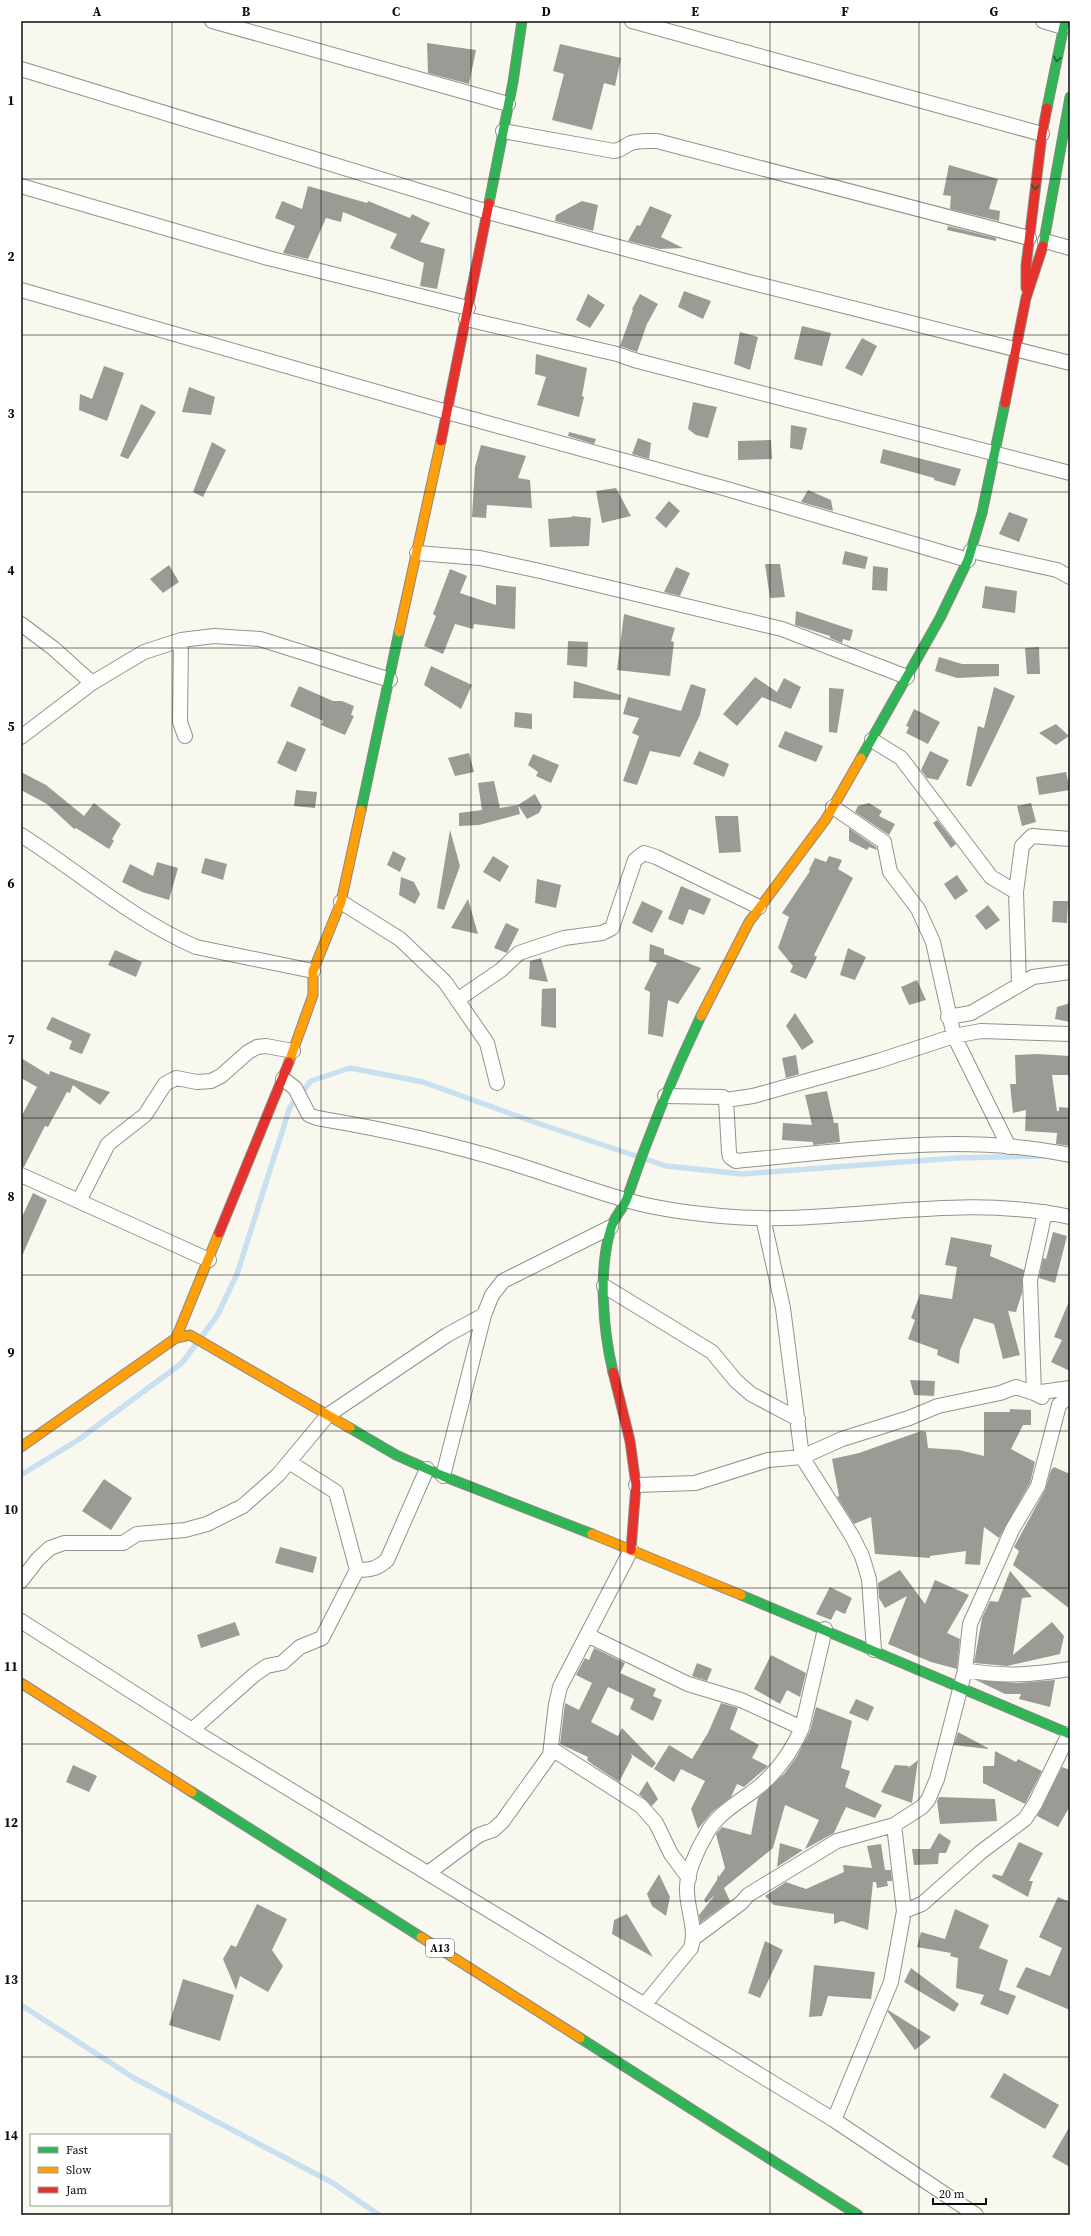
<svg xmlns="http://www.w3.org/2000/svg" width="1091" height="2236" font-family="'Source Serif 4',serif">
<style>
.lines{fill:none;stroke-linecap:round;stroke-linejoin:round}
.stream{stroke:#c8e0f0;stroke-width:5.5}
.building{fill:#9c9a95}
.street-casing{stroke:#92928e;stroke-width:16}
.fast-casing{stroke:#898884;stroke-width:11}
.slow-casing{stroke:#898884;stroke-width:11}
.jam-casing{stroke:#898884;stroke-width:11}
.street{stroke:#fefefd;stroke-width:14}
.fast{stroke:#30b455;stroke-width:9}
.slow{stroke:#ff9f0a;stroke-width:9}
.jam{stroke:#e5322d;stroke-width:9}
.oneway{stroke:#1e6030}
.grid{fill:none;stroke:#0b0b0b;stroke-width:1;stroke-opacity:0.55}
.labels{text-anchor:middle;stroke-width:4;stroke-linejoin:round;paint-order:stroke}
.shield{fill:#fff;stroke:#545454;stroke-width:1}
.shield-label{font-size:11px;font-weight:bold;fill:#0b0b0b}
.neatline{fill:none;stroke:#0b0b0b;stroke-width:1.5}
.grid-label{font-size:13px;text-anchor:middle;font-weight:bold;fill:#0b0b0b}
</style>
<rect width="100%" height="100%" fill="#f9f8ef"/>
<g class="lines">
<path class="stream" d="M21,1475L78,1440L182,1363L217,1316L237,1274L290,1107L311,1081L350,1068L423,1082L534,1122L666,1166L742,1174L956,1158L1041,1156
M21,2005L134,2078L333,2183L379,2215"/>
</g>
<path class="building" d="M427,43L476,50L469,84L428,73Z
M560,44L621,58L615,86L604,83L592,130L552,120L564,74L553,71Z
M949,165L998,179L989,209L1000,211L999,221L950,209L951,196L943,195Z
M308,186L367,203L368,201L410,218L412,214L430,223L420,242L445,249L437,289L420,286L424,263L390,248L397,234L343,212L341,222L326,218L308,259L283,253L295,226L275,218L282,201L302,209Z
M582,201L598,205L593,231L555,221L556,215Z
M650,206L672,215L661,237L683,248L660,249L628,241L637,225L640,226Z
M948,226L996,238V241L947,230Z
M684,291L711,301L703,319L678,307Z
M588,294L605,305L590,328L576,320Z
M640,294L658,304L647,324L637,352L620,346L633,310L632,309Z
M802,326L831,333L822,366L794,359Z
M740,332L758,337L750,370L734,364Z
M862,338L877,346L862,376L845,368Z
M536,354L587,368L582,396L584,397L579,417L537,405L546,377L535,374Z
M104,366L124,373L107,421L79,410L80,394L92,399Z
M189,387L215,397L211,415L182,412Z
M693,402L717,407L708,438L696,435L688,429Z
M141,404L156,412L128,459L120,456Z
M791,425L807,428L802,450L790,448Z
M569,432L596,439L594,444L568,436Z
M638,438L651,443L649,459L632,454Z
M771,440L772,459L738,460V441Z
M212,442L226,450L203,497L193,492Z
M481,445L526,456L518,478L530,480L532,508L487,505L486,518L472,517L475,467Z
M883,449L961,469L955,486L934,480V478L880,463Z
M616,488L631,516L602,523L596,491Z
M808,490L831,500L833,511L801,502Z
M669,501L680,511L666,528L655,518Z
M1009,512L1028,519L1019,542L999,534Z
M572,516L591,518L589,546L550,547L548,519L572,517Z
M845,551L868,557L865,569L842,564Z
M765,564H780L785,597L770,598Z
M169,565L179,582L163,593L150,579Z
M873,566L888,568L887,591L872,590Z
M676,567L690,573L680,596L664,592Z
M450,569L467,576L460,593L496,605V585L516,587L515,629L474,624L473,629L455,624L443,654L424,646L436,616L433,614Z
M985,586L1017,591L1015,613L982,608Z
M796,611L853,630L850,641L843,639L842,643L830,638V636L795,625Z
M624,614L675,628L671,641L674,642L670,676L617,670Z
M568,641L588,642L587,667L567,665Z
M1039,647L1040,674H1027L1025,648Z
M939,657L962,664H999V676L957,678L935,671Z
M431,666L472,685L461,709L424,685Z
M755,677L777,692L784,678L801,687L791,709L762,697L737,726L723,714Z
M574,681L621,695L620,700L573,698Z
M691,684L706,689L700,715L680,757L650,751L637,785L623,781L639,736L632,733L639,718L623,714L628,697L681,711Z
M299,686L333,701H342L354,706L351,715L354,716L345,735L321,725L323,721L290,706Z
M994,687L1015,696L971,787L966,785L978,726L984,728Z
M829,688L844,689L837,733L829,732Z
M914,709L940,722L928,744L906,733L909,727L906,726Z
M515,712L532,714V729L514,727Z
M1056,724L1069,736L1056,745L1039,733Z
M785,731L823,746L816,762L778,747Z
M287,741L306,749L296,772L277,763Z
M699,751L729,764L724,777L693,764Z
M930,751L949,760L938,780L927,778L921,770Z
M469,753L474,772L455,776L448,758Z
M533,754L559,765L551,783L536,776L538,772L528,765Z
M21,772L46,785L84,816L94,803L121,824L112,839L114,841L109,849L76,828L74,829L47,804L21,790Z
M1066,772L1070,790L1039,795L1036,777Z
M494,781L500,808L518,805L520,814L479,825L459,826V813L482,810L478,783Z
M296,790L317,792L315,808L294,806Z
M535,794L542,807L539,813L527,819L518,805Z
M869,803L882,811L879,816L895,824L889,835L855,812L858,806Z
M1031,803L1036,822L1022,826L1017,806Z
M715,816H738L741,852L719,853Z
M937,820L956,844L951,848L933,823Z
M849,828L876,847L877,850L869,847L867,850L849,841Z
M450,830L460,866L444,910L437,908Z
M393,851L406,858L400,872L387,865Z
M493,856L509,866L500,882L483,872Z
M829,856L842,860L838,869L853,878L814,955L817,957L806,979L790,972L793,966L778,948L789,917L782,913L810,871L809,870L815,858L826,862Z
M205,858L227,864L223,880L201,873Z
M157,862L178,868L169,900L142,892L122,882L130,864L153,876Z
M957,875L968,891L955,900L944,884Z
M401,877L414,882L420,894L415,904L399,895Z
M537,879L561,885L556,908L535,903Z
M681,886L711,899L704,915L689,909L683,925L668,919Z
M468,899L478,934L451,928Z
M642,901L663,911L652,933L632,923Z
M1053,901H1068L1067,923L1052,922Z
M988,905L1000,920L986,930L975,916Z
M506,923L519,929L507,953L494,948Z
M650,944L664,949V954L701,968L678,1004L668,1000L663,1037L648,1034L650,992L644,989L657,963L649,961Z
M848,948L866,957L855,980L840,975Z
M115,950L142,962L136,977L108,965Z
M541,958L548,982L529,979L530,961Z
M917,980L926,1000L909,1005L901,987Z
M556,988V1028L541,1026L542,989Z
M1070,1003V1022L1055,1019L1057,1007Z
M795,1013L814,1042L802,1050L786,1026Z
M52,1017L91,1034L82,1054L69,1049L72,1041L46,1029Z
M1037,1054L1070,1056V1075H1052L1057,1111H1059V1107L1070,1108V1146L1056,1144L1057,1133L1025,1131L1026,1110L1013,1113L1010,1084H1016L1015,1055Z
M796,1055L799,1074L786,1078L782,1058Z
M21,1058L49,1075L50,1071L110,1092L100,1105L73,1085L70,1093L67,1092L48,1127L45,1126L24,1167H21V1117L37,1087L21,1078Z
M827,1091L834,1123H838L840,1142L813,1145V1142L782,1140L783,1123L812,1125L805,1095Z
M33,1193L47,1200L21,1258V1219Z
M1053,1232L1067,1236L1055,1283L1039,1278L1043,1258L1046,1259Z
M951,1237L992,1245L990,1256L1024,1270L1022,1293L1016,1312L1008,1311L1020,1355L1003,1359L994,1324L974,1318L960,1350L959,1364L937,1355L938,1350L908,1339L915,1320L911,1318L920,1294L952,1299L957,1267L945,1265Z
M1070,1299V1371L1051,1362L1062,1340L1054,1337Z
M910,1380L935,1381L934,1396L914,1395Z
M1010,1409L1031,1410V1425H1023L1011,1449L1035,1462L1030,1483L999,1538L984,1527L980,1565L965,1564L966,1551L930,1556V1558L875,1554L871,1517L854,1524L837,1497L839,1496L832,1459L859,1453L921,1431L926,1432L928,1448L959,1450L984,1456V1412H1010Z
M1054,1467L1070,1474V1609L1013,1565L1019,1551L1014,1547L1045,1490L1051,1470Z
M104,1479L132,1498L111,1530L82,1511Z
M280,1547L317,1557L313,1573L275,1563Z
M900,1570L925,1604L935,1580L969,1595L947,1633L960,1639L957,1669L931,1662L888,1644L907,1596L885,1608L879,1598L878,1583Z
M1010,1571L1032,1597L1022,1598L1013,1655L1052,1622L1064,1636L1060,1654L1007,1666L974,1663L982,1618L990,1601L998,1602Z
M830,1587L852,1598L845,1614L836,1610L831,1620L816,1614Z
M235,1622L240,1635L201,1648L197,1635Z
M594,1648L625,1663L620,1673L656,1689L653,1696L662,1700L653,1721L630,1709L634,1699L608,1687L591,1722L618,1736L622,1728L656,1763L652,1768L631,1754L632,1757L619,1782L592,1764L587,1760L588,1757L560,1744L565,1703L579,1710L592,1683L576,1675L585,1658L589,1660Z
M771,1655L806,1673L800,1697L787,1690L780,1704L754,1689Z
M697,1663L712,1669L707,1681L692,1676Z
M976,1680L1018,1683L1055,1680L1050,1707L1019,1699L1021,1694H1005Z
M856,1699L874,1707L868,1721L849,1713Z
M721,1703L738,1708L730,1729L759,1745L752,1758L768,1766L744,1787L737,1784L731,1797L712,1812L698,1829L691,1809L705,1781L681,1769L674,1782L654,1769L669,1745L692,1759L708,1733Z
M816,1707L852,1721L841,1768L850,1771L845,1787L882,1805L875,1818L846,1807L834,1833L805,1849L819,1820L785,1805L773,1848L724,1888L730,1901L700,1923L699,1915L715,1895L706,1903L704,1900L717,1880L718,1874L719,1877L725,1868L716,1834L722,1827L751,1835L758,1798L785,1773L797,1756L810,1731Z
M958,1732L988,1748V1749L954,1745Z
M995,1751L1016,1762L1018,1759L1042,1771L1025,1804L983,1783V1766H994Z
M918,1760L912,1803L881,1792L895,1765L909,1766L908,1768Z
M73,1765L97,1776L89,1792L66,1782Z
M1062,1767L1070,1770V1806L1058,1827L1037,1816Z
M647,1781L658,1799L652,1806L639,1794Z
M939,1797L995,1799L997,1821L940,1824L937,1801Z
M939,1833L951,1841L946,1853H939L938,1864L914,1865L912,1849H930Z
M1019,1842L1043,1853L1029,1881H1033L1028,1897L992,1877L993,1874L1002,1876Z
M780,1843L803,1850L777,1867Z
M881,1844L885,1870H891L892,1881H887L888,1886L877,1888L876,1882H873L868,1930L842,1921L834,1924V1914L774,1905L765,1896L786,1882L806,1889L844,1872L843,1865L872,1868L867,1846Z
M659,1874L670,1897L666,1916L652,1906L647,1894Z
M1058,1897L1070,1902V2010L1016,1987L1026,1967L1050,1976L1062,1948L1039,1937Z
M257,1904L287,1919L272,1950L283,1966L268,1992L240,1976L236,1990L223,1959L231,1945L236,1947Z
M955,1909L989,1925L979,1948L1008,1960L999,1990L1016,1996L1008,2015L980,2004L984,1995L956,1988L958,1958L950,1956L951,1953L917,1947L921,1932L945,1939Z
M627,1914L639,1934L653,1957L612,1934L614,1920Z
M765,1941L783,1950L760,1998L748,1993Z
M814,1965L875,1972L871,1999L828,1996L822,2016L809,2017Z
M911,1968L959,2004L954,2012L904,1982Z
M183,1979L234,1995L220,2041L169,2025Z
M888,2010L931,2037L915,2050L888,2012Z
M1004,2073L1059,2105L1045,2129L990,2097Z
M1070,2126V2167L1052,2157Z"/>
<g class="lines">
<g class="street-casing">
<path id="street" d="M212,21L508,104
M632,21L1042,134
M1043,21L1063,27
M21,69L488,212L745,281L1070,363
M503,131L614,151C622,150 624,146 631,143C639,140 648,141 657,141L1029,238
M21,186L268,258L468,308
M1045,241L1070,248
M21,290L447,412L727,489L968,560
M466,319L617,354L634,360L1070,473
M971,551L1057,570L1070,577
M417,553L480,558L540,571L782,629L907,677
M21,624L53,648L92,683
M181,640L180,722L185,736
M21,737L92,683L144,652L181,640L214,636L260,639L390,680
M872,740L901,758L991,877L1016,892
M833,807L884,842L890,872L918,909L933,942L954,1036L1009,1147
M21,835C79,872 132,919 196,947L313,971
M341,902L400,939L445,982L487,1043L497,1083
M1019,984L1016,892L1022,846L1032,836L1070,839
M457,1000L501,970L519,953L564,938L602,933L612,928L635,860L644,853L656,857L759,907
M948,1017L971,1013L1033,977L1070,972
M283,1079L295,1088L309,1115L317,1118C382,1129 448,1143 512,1163C550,1175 587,1189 626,1200C656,1209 689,1213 721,1216C837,1227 955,1191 1070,1217
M665,1096L723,1097L726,1100L729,1152L730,1157L736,1161C846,1151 960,1132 1070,1155
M726,1100L753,1096L878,1061L954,1036L981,1031L1070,1034
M21,1175L209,1260
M79,1201L108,1144L145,1115L165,1084L176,1078L197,1082L211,1081L221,1076L248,1052L257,1047L266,1046L293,1051
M763,1218L783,1308L802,1457L852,1536L862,1556L869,1579L874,1650
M604,1286L712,1352L736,1381L751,1394L798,1419
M1042,1397L1034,1393L1030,1280L1045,1212
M443,1476L484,1315L492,1295L503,1281L611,1227
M636,1485L695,1483L768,1460L802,1457L842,1439L909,1418L938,1406L1000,1393L1016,1387L1034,1393L1070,1388
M357,1570C370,1570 377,1569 387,1560L427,1469
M21,1581L38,1559L50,1548L64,1543H123L137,1534L185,1530L207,1524L243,1506L278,1475L328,1415L447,1335L484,1315
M21,1621L192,1730L834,2120L976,2215
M587,1635L688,1684L741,1700L802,1728
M965,1670C1003,1677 1031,1675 1070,1669
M192,1730L254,1675L267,1666L282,1663L300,1647L322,1638L357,1570L336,1492L289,1462
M552,1749L641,1806L656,1823L671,1854L689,1878
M428,1873L479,1835L493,1830L502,1822L550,1755L556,1704L560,1687L631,1550
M904,1911L922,1904L981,1852L1025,1819L1035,1804L1069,1734
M694,1938L741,1903L748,1895L837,1841L894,1825
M645,2004L691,1948C697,1929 687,1909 687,1891C686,1873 698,1848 707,1833C719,1811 742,1801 761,1785C778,1770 793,1749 802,1728L825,1629
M834,2120L891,1982L904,1911L894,1825L922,1807L928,1800L937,1779L965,1670L970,1624L1012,1530L1038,1486L1059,1405L1070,1395"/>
</g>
<g class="fast-casing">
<path id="fast" d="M1047,108L1065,21
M489,203L513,82L522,21
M1043,246L1070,97
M861,758L940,618L968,560L982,513L1005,403
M361,810L399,632
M613,1372C603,1330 598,1269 611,1228C614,1217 623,1209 627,1198C648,1136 673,1075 701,1016
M350,1428L396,1455L443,1476L592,1534
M741,1595L1070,1734
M192,1792L421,1937
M580,2038L858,2215"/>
</g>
<g class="slow-casing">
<path id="slow" d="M399,632L441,441
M701,1016L749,922L826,819L861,758
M289,1062L313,995V971L341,902L361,810
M176,1338L190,1335L350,1428
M21,1447L176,1338L219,1233
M592,1534L741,1595
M21,1683L192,1792
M421,1937L580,2038"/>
</g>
<g class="jam-casing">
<path id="jam" d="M1026,288V266L1042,134L1047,108
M1005,403L1026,298L1043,246
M441,441L489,203
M219,1233L289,1062
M613,1372L630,1441L636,1485L631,1550"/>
</g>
<use href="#street" class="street"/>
<use href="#fast" class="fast"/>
<use href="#slow" class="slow"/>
<use href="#jam" class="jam"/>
</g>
<defs><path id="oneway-chevron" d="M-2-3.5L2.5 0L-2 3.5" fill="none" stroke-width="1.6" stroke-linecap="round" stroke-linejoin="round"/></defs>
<g class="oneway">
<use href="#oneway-chevron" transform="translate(1057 59) rotate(102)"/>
<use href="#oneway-chevron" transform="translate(1035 187) rotate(97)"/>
</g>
<path class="grid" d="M172,21V2215M321,21V2215M471,21V2215M620,21V2215M770,21V2215M919,21V2215M21,179H1070M21,335H1070M21,492H1070M21,648H1070M21,805H1070M21,961H1070M21,1118H1070M21,1275H1070M21,1431H1070M21,1588H1070M21,1744H1070M21,1901H1070M21,2057H1070"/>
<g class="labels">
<rect class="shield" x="426" y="1939" width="28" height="18" rx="3"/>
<g class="shield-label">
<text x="440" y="1952">A13</text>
</g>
</g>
<rect width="1091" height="2236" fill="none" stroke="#ffffff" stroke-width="44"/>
<rect x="30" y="2134" width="140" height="72" fill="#ffffff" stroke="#9d9d9d"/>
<rect x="38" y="2147" width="20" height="6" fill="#30b455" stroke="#9d9d9d"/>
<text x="66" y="2154" font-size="12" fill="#0b0b0b">Fast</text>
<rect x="38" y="2167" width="20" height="6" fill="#ff9f0a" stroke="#9d9d9d"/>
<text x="66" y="2174" font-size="12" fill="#0b0b0b">Slow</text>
<rect x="38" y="2187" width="20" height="6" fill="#e5322d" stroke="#9d9d9d"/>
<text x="66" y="2194" font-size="12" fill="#0b0b0b">Jam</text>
<path d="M933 2198v6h53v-6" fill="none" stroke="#0b0b0b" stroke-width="2"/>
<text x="939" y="2198" font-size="12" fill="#0b0b0b" stroke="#ffffff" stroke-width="3" paint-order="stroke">20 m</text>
<rect x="22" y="22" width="1047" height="2192" class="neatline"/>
<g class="grid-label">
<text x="97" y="16">A</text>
<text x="246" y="16">B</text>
<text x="396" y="16">C</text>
<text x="546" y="16">D</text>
<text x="695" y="16">E</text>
<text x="845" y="16">F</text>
<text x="994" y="16">G</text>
<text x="11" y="105">1</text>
<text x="11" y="261">2</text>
<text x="11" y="418">3</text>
<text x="11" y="575">4</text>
<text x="11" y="731">5</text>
<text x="11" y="888">6</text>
<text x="11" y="1044">7</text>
<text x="11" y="1201">8</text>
<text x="11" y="1357">9</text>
<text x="11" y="1514">10</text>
<text x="11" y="1671">11</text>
<text x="11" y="1827">12</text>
<text x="11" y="1984">13</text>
<text x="11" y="2140">14</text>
</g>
</svg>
